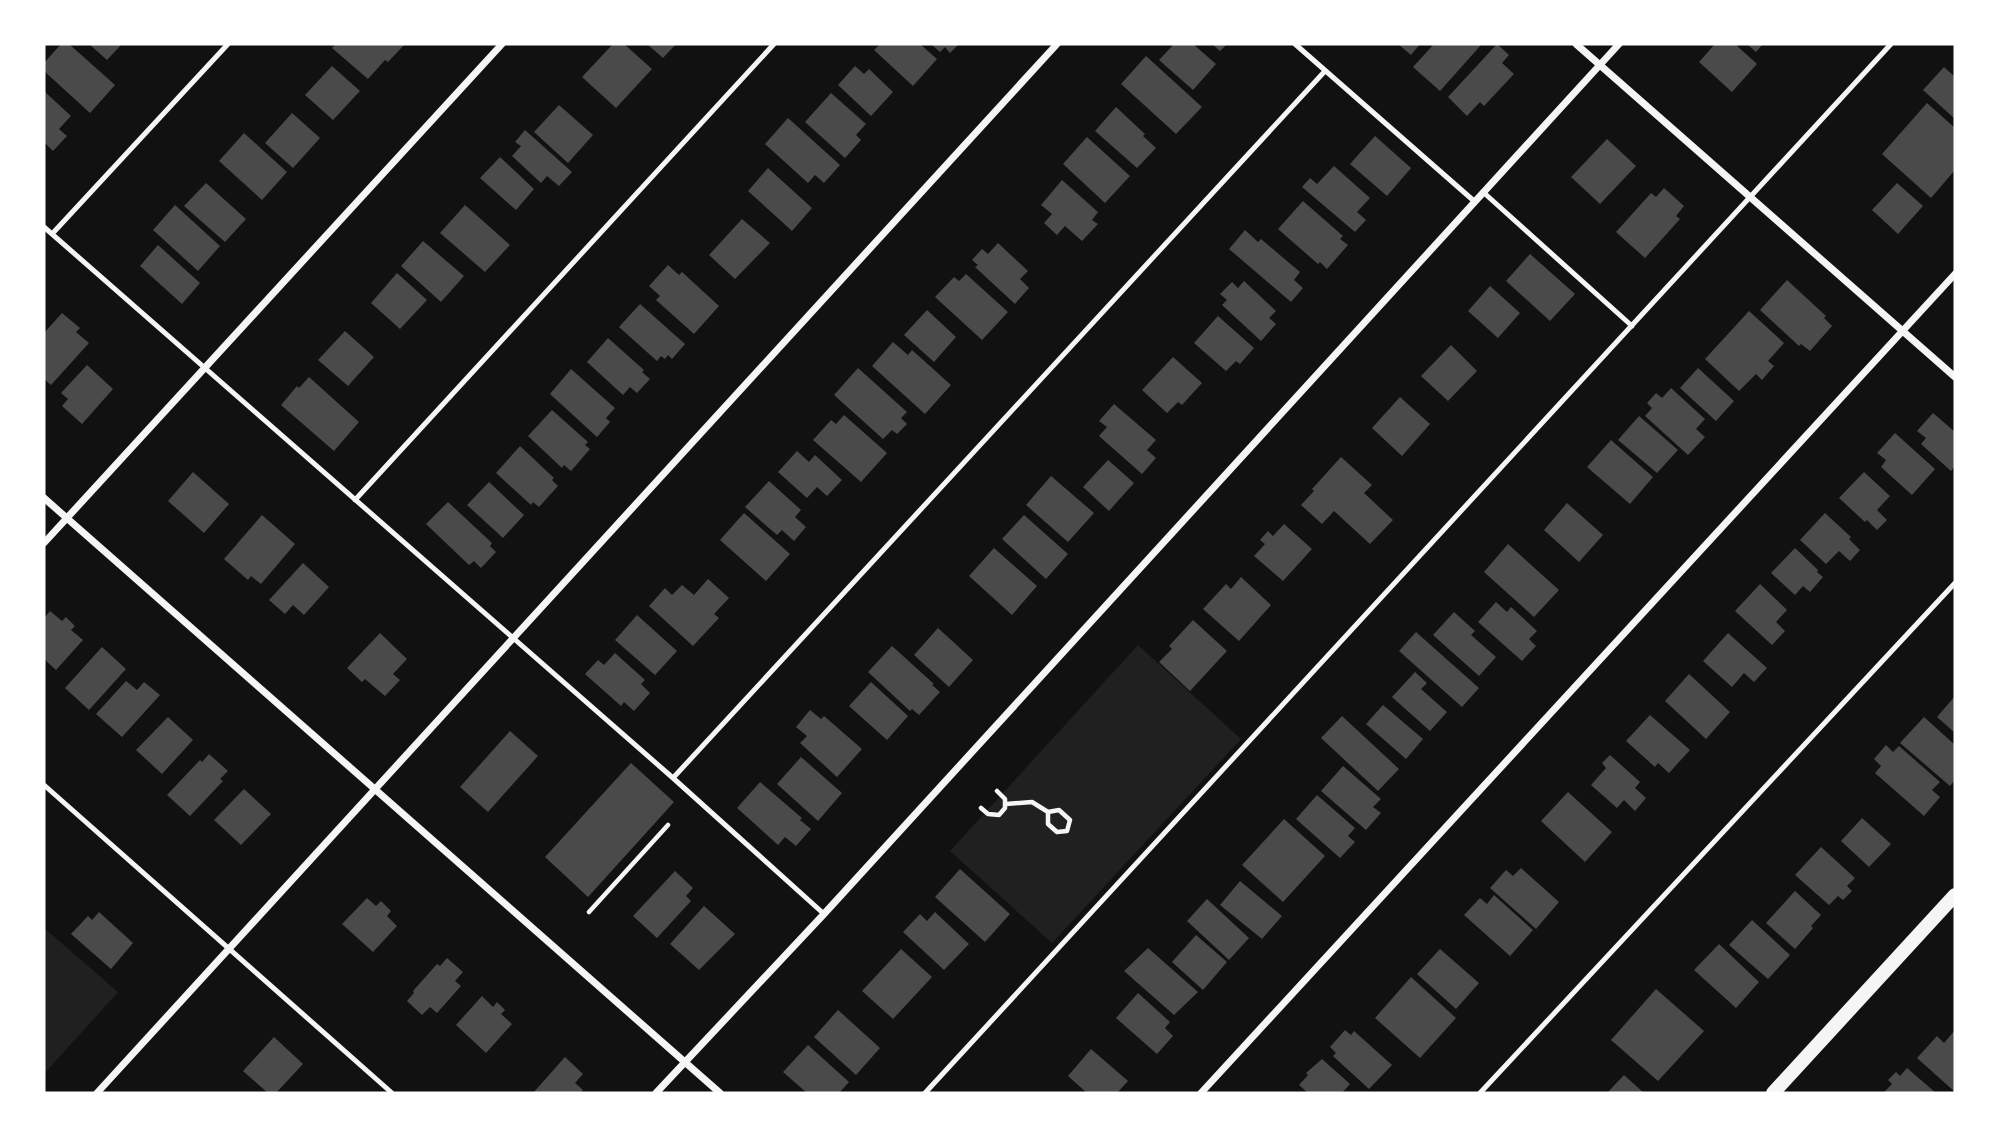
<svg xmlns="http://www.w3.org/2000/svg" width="1999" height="1137" font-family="'Sofia Sans Condensed',sans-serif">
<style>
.green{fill:#202020}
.building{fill:#4a4a4a}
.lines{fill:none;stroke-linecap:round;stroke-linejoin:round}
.path{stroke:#f5f5f5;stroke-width:4.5}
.service{stroke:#f5f5f5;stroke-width:5}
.minor{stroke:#f5f5f5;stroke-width:7}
.secondary{stroke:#f5f5f5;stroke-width:14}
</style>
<rect width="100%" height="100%" fill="#111"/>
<path class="green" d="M1138,645L1241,739L1052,943L950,851Z
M44,928L118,992L44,1074Z"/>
<path class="building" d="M61,44H69L115,85L90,113L44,71V63Z
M89,44H122L107,60Z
M336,44H405L388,62L385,60L368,79L332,48Z
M613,44H624L652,69L616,108L582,77Z
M647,44H676L663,58Z
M880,44H920L937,59L913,86L874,50Z
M931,44H959L950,53L945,47L940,52Z
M1174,44H1193L1216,64L1193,90L1159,60Z
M1212,44H1227L1220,51Z
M1398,44H1420L1411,55Z
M1434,44L1481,45L1440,91L1413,67Z
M1497,44L1509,55L1502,63L1514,74L1484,106L1480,102L1467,116L1448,97Z
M1715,44H1735L1757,64L1732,92L1699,62Z
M1747,44H1763L1756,52Z
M1146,56L1202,107L1176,134L1121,84Z
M332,66L360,91L333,120L305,95Z
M855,66L864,74L869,69L893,92L871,116L838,85Z
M1944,67L1955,77V119L1923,90Z
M44,91L71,116L59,129L67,136L53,151L44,142Z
M831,93L866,124L856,135L861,140L845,158L805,122Z
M1927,103L1955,128V170L1931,198L1882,154Z
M559,105L593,135L568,163L534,132Z
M1116,107L1145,134L1143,136L1156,148L1137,168L1095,131Z
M292,113L320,138L293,168L265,143Z
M788,118L840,165L824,183L815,175L808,183L765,144Z
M525,130L572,172L559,186L547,176L541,183L512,156L521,146L515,142Z
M244,133L287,172L262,200L219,161Z
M1375,136L1411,168L1387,196L1350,164Z
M1087,137L1130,176L1105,203L1063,164Z
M1607,139L1636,166L1600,204L1571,177Z
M500,157L534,189L516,210L480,178Z
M1334,166L1370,198L1357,212L1366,220L1355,232L1302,187L1310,178L1317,184Z
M768,168L812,208L792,231L748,191Z
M1062,180L1098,212L1092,220L1098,224L1082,241L1065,226L1057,235L1044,223L1052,214L1041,205Z
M206,183L246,219L225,242L184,206Z
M1897,183L1923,206L1898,234L1872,210Z
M1664,188L1684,206L1676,216L1680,219L1645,258L1616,232L1651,193L1656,197Z
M1303,201L1343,236L1340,239L1348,245L1327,269L1320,262L1318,264L1278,229Z
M175,205L220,246L198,271L153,230Z
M465,205L510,245L485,272L440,233Z
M742,219L770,243L735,279L709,255Z
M1245,230L1258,242L1261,239L1300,272L1294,280L1303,288L1291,302L1229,249Z
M423,241L464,276L441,302L401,266Z
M998,243L1028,271L1020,279L1029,288L1015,304L975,267L978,265L972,260L982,249L988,254Z
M158,245L200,283L182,304L140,266Z
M1530,254L1575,294L1550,321L1506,281Z
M668,265L679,275L682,272L719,306L694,334L656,300L660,296L649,286Z
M397,273L427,300L400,329L371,303Z
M966,274L1008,312L982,340L935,297L954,277L959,281Z
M1787,280L1826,316L1824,318L1832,326L1810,351L1801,344L1799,346L1760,310Z
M1244,281L1276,311L1269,318L1276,324L1261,341L1222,305L1227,300L1220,294L1232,282L1238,288Z
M1490,286L1520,313L1498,338L1468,311Z
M640,304L685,344L672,359L668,355L665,359L661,356L657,361L619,327Z
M927,310L956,337L934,362L904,335Z
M1749,311L1784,343L1768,361L1774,366L1762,380L1756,374L1739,391L1705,359Z
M62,313L80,328L76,332L89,343L51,385L44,379V333Z
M1218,316L1254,348L1240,364L1236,361L1226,371L1194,343Z
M345,331L374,357L348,386L318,360Z
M608,338L644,370L642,372L650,379L637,393L630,387L623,395L587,362Z
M893,342L908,355L912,350L951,385L925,414L872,366Z
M1451,345L1477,371L1448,401L1421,376Z
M1173,357L1202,383L1182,405L1178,402L1167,413L1142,390Z
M87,365L113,389L82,424L62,406L68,399L61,393Z
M858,368L907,412L901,418L907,424L897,434L892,430L883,439L834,395Z
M1698,368L1734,401L1716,421L1680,388Z
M571,369L615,408L606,418L610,422L597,437L550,394Z
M309,377L359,422L334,451L281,405L297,386L299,388Z
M1671,388L1705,419L1696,429L1705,437L1688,455L1645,416L1652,408L1647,403L1656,393L1662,398Z
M1400,397L1430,424L1402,456L1372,428Z
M1114,404L1156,440L1147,450L1156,458L1142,474L1099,436L1107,427L1099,421Z
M552,410L588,442L585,445L590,449L571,471L564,465L562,468L528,436Z
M1933,413L1955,432V466L1951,471L1921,444L1926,438L1917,431Z
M844,415L887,453L861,482L813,440L831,420L836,424Z
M1639,416L1678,450L1657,473L1618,440Z
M1895,433L1935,469L1912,495L1881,467L1886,460L1877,453Z
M1611,440L1653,477L1630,504L1587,467Z
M520,446L554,478L552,480L558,486L539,507L533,502L531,505L496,473Z
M797,451L809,462L815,455L842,480L827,496L817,487L807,498L778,472Z
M1341,457L1372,485L1364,493L1393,520L1370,544L1334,511L1322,524L1301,505L1314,491L1312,489Z
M1108,460L1134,483L1109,511L1083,487Z
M193,472L229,504L204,533L168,501Z
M1864,472L1890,496L1877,510L1887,520L1877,530L1867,520L1865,522L1839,498Z
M1051,476L1094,513L1068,542L1026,505Z
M769,481L801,510L795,517L806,527L794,541L782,530L777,535L745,507Z
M489,482L524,515L503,538L467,505Z
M448,502L492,543L490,546L496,552L481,568L474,561L469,565L426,524Z
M1567,503L1603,535L1579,562L1544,530Z
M744,513L790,554L766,581L720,540Z
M1825,513L1851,537L1849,539L1860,550L1850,561L1839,551L1826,564L1800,540Z
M262,515L295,544L261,584L251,576L248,580L224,559Z
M1024,515L1068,554L1046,579L1002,539Z
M1284,524L1312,549L1283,581L1254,556L1265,544L1260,540L1268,531L1273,536Z
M1508,544L1559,590L1534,617L1484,572Z
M994,548L1037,586L1012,615L969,576Z
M1795,548L1818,570L1817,572L1823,577L1810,592L1803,586L1795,595L1771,573Z
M303,563L329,587L304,615L293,605L285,614L269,600Z
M1241,577L1271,605L1239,641L1203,609L1226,584L1231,589Z
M708,579L729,598L714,614L719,618L693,646L649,606L665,588L672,595L682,585L694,595Z
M1760,584L1787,610L1776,622L1785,631L1772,645L1735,611Z
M1496,602L1507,612L1511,607L1537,631L1529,639L1536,646L1522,661L1478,622Z
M50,611L62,621L66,617L75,626L71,630L83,640L56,670L44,659V618Z
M1454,612L1475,631L1471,635L1496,657L1479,676L1433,635Z
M637,615L677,651L655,675L615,640Z
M1193,620L1227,651L1190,691L1159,662L1172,649L1169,646Z
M938,628L973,660L949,687L914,655Z
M1416,632L1479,688L1462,707L1399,651Z
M380,633L407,659L393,674L400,680L385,696L365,679L362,682L347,668Z
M1728,633L1767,668L1754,682L1744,673L1732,687L1703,661Z
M892,646L934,684L932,685L940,692L919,715L912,709L910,711L868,672Z
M102,647L126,669L89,710L65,688Z
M615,653L645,680L641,684L650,693L634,711L624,702L621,706L585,674L598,660L604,665Z
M1415,672L1427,683L1421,689L1447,712L1430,731L1392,697Z
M1689,674L1730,712L1706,739L1665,701Z
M126,681L137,690L144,682L160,695L122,737L96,714Z
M871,682L908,716L887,740L849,706Z
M1955,696V733L1937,717Z
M1383,705L1423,739L1406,759L1366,724Z
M810,710L821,719L824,716L862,749L837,777L800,743L807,736L796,727Z
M1650,715L1690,750L1669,773L1658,763L1655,767L1626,741Z
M1342,716L1399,769L1378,791L1321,738Z
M168,717L193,740L162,774L136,750Z
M1924,717L1955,745V780L1950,786L1900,743Z
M510,731L538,756L488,812L460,787Z
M1886,745L1893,752L1899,746L1940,782L1932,790L1940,797L1924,816L1875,773L1881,766L1874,759Z
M209,754L228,771L220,779L223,781L190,816L167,795L200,760L202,762Z
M1610,755L1640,782L1635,788L1646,798L1635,811L1624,800L1617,808L1591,785L1606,768L1602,763Z
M801,757L842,793L818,821L777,784Z
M631,763L674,802L588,897L545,857Z
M1343,766L1381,799L1373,807L1381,813L1366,830L1321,791Z
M760,782L802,818L800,820L811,829L796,846L785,837L778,845L737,808Z
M244,789L271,814L241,845L214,820Z
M1568,792L1612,832L1585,862L1541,821Z
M1317,795L1355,828L1348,836L1355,842L1340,858L1296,819Z
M1862,818L1891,844L1869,867L1841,841Z
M1284,819L1325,856L1283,902L1242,865Z
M1821,847L1855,878L1847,886L1852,891L1843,900L1838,896L1829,905L1795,875Z
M1521,868L1559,902L1536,929L1490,888L1506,870L1513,876Z
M960,869L1010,914L985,942L935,897Z
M675,871L693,888L686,896L691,901L657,938L633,916Z
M1240,881L1282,916L1262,939L1220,905Z
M1795,891L1821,915L1811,926L1813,928L1795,949L1766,923Z
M1494,895L1533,930L1510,956L1464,915L1480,898L1487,904Z
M367,898L376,906L381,901L391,911L387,916L397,926L373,952L342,924Z
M1207,899L1249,938L1229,960L1187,921Z
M704,906L735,934L699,970L670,944Z
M99,912L133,943L111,969L71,934L88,916L92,920Z
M935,912L969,944L944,970L903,932L920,914L927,921Z
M1752,920L1790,955L1768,979L1729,945Z
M1196,935L1227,962L1203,990L1172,962Z
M1719,944L1759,982L1736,1008L1694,970Z
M1148,948L1198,992L1174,1015L1124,971Z
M901,949L932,977L893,1019L862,991Z
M1440,949L1479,983L1456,1009L1417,974Z
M447,958L463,972L455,981L461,986L437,1013L430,1007L422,1015L407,1001L414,993L413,991L437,964L440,966Z
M1411,977L1456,1018L1420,1058L1375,1018Z
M1656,989L1704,1031L1658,1081L1611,1040Z
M1138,993L1170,1022L1165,1028L1173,1036L1157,1054L1116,1018Z
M482,996L493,1007L497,1002L505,1010L501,1014L512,1024L486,1053L456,1025Z
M838,1010L880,1048L856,1075L814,1037Z
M1345,1030L1351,1035L1354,1031L1392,1065L1369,1089L1333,1056L1336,1053L1330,1047Z
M1955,1030V1092L1917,1058L1937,1036L1944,1043Z
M274,1037L303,1064L276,1093H268L243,1071Z
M808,1045L849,1082L839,1093H807L783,1072Z
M1091,1049L1128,1081L1117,1093H1087L1068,1076Z
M565,1057L583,1074L575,1083L583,1090L580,1093H533Z
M1322,1059L1350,1084L1342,1093H1308L1299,1085L1308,1075L1306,1073Z
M1907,1068L1936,1093H1883L1892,1084L1888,1080L1896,1072L1900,1076Z
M1624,1075L1644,1093H1607Z"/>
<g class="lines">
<path class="path" d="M1006,804L1032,802L1048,812L1059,810L1070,820L1067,831L1057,832L1048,824V812
M981,808L988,814L999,815L1005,808V799L997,791
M589,912L668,825"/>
<path class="service" d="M1295,44L1474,201
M1483,192L1632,326
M44,227L673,778L824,914
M52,234L228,44
M355,500L774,44
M673,778L1325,71
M44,785L392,1093
M925,1093L1891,44
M1480,1093L1955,583"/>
<path class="minor" d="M1576,44L1955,377
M44,498L720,1093
M44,543L502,44
M97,1093L1057,44
M656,1093L824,914L1619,44
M1201,1093L1955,274"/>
<path class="secondary" d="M1773,1093L1955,895"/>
</g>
<rect width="1999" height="1137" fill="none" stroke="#ffffff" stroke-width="91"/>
</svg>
